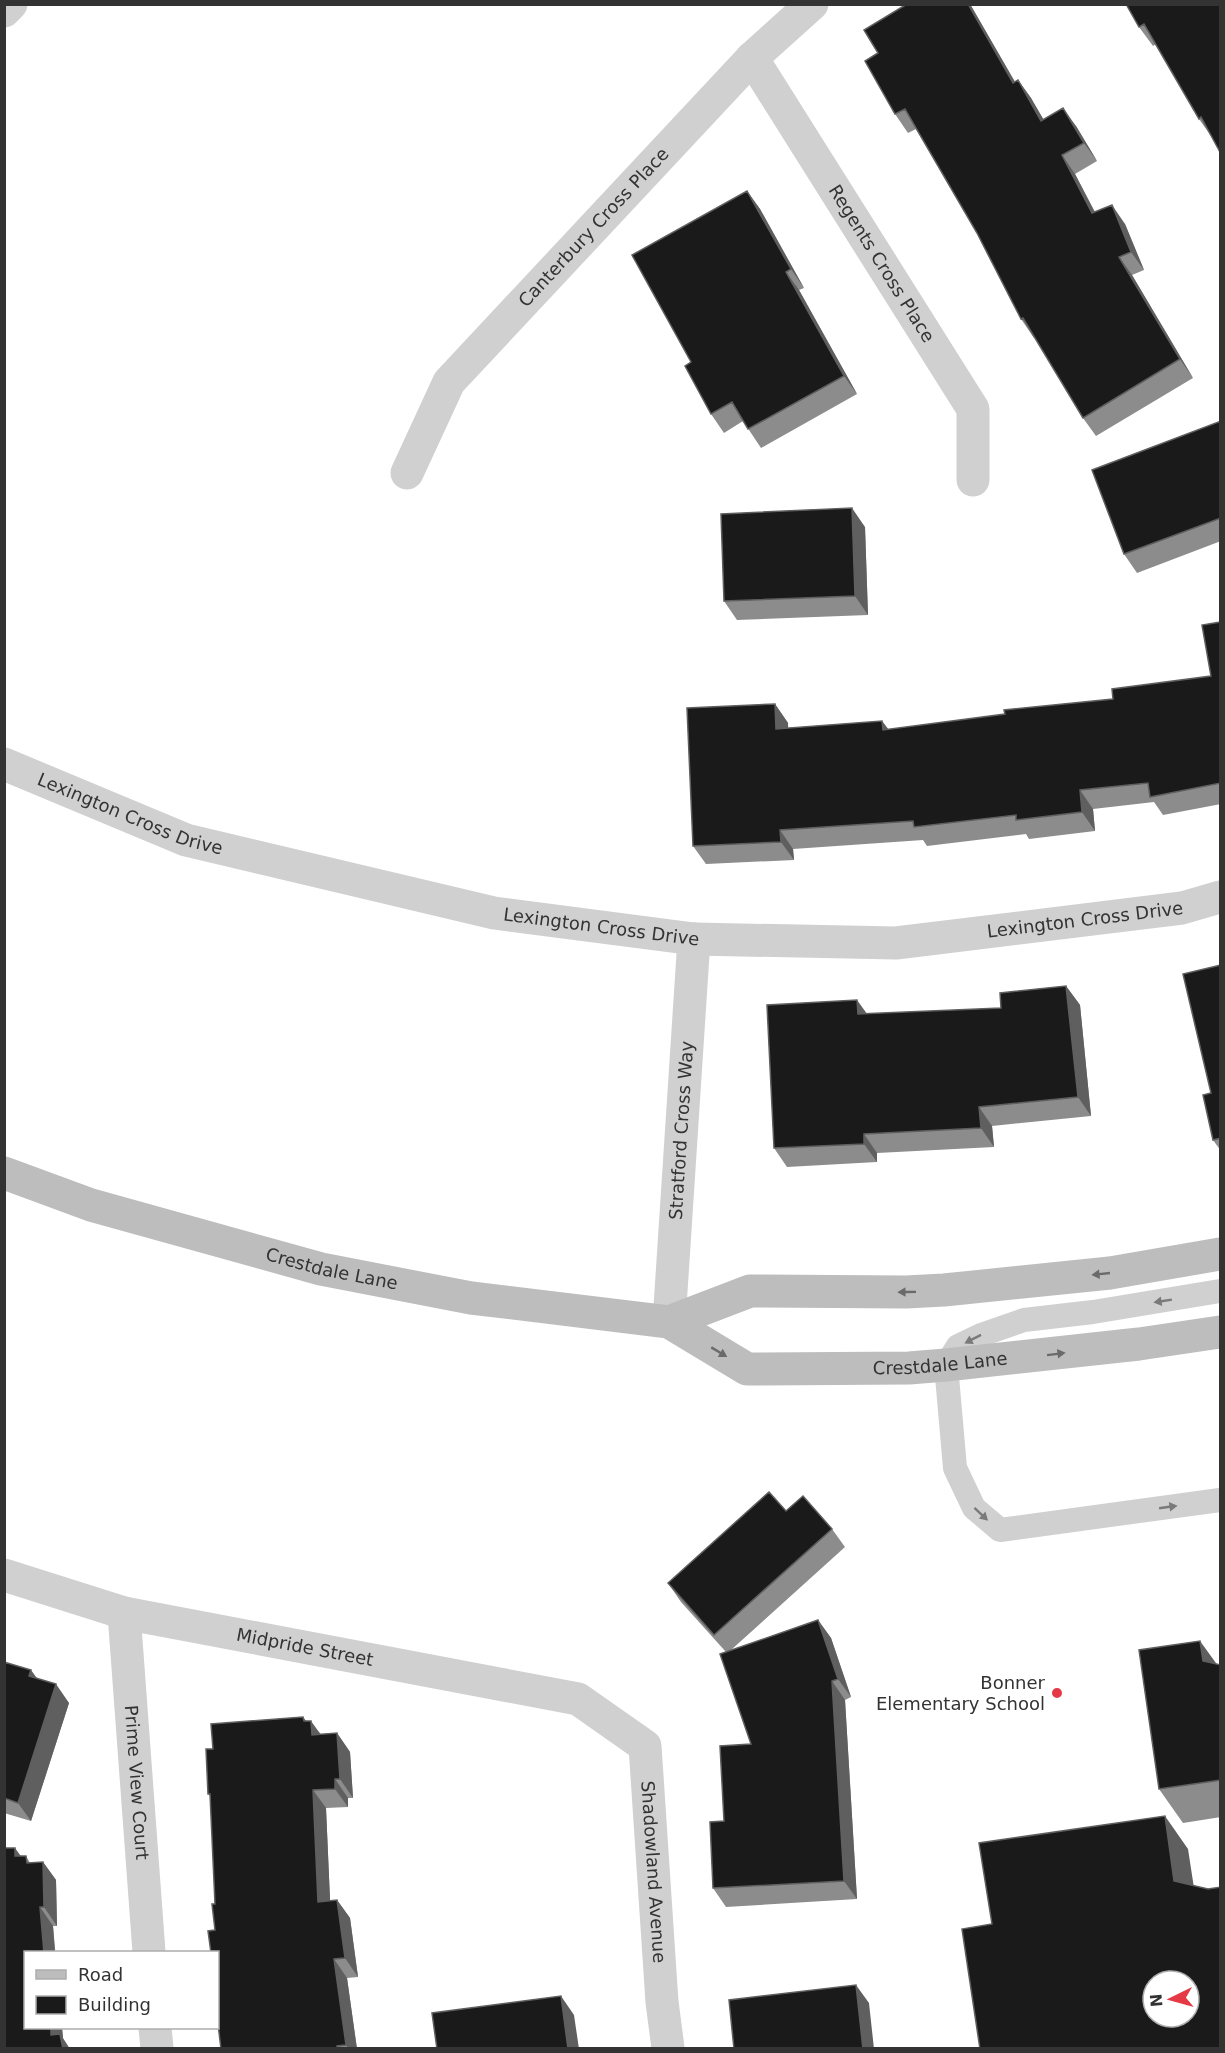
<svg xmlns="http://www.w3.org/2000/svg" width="1225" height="2053" font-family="'DejaVu Sans',sans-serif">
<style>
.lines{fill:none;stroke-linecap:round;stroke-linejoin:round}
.lane{stroke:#d0d0d0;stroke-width:24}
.street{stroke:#d0d0d0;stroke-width:33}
.secondary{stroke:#bdbdbd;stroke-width:33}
.wall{fill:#8c8c8c}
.shaded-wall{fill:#5f5f5f}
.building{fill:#1a1a1a;stroke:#5f5f5f;stroke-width:1.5;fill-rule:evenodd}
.oneway{fill:#6a6a6a}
.oneway2{fill:#7a7a7a}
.poi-dot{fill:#e63946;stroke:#fff;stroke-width:2}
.labels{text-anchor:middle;stroke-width:6;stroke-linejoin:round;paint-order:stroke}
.street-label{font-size:18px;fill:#333;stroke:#fff}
.poi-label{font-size:18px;fill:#333;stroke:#fff;text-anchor:end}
</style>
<rect width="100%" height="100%" fill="#fff"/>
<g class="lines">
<path class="lane" d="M1220,1291L1093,1312L1024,1320L981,1335L958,1346L946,1365L955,1468L974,1508L1000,1530L1220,1500"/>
<g class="street">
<path d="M4,11L11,4"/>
<path id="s1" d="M752,58L973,409V480"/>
<path id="s2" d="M407,473L449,382L752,58L812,4"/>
<path id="s3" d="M4,764L186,840L494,913L694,939L896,943L1182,908L1220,897"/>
<path id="s4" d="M669,1322L694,939"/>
<path id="s5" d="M4,1575L124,1613L578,1699L645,1746L662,2002L668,2048"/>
<path id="s6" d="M124,1613L149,1952"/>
<path d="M155,2028L157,2048"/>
</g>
<g class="secondary">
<path id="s7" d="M4,1173L91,1205L321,1269L471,1298L669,1322L747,1369L909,1368L946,1365L1139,1344L1220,1332"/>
<path d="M669,1322L750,1291L906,1292L944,1290L1110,1273L1220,1254"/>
</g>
</g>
<path class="wall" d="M970,4L1015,82L1018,80L1031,98L1043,120L1076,126L1097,161L1075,174L1095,212L1125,224L1144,270L1132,275L1193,378L1096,436L1083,418L1035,337L1034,338L1021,319L977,233L916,129L908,133L895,114Z
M1126,4H1221L1211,136L1199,119L1156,44L1153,46L1139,27Z
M747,191L760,209L804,288L799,290L857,394L761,448L743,421L724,433L711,414L691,362Z
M1221,421V541L1137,573L1124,554Z
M865,527L868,615L737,620L724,601Z
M1221,622V804L1163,815L1154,802L1093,809L1095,831L1029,839L1026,834L927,846L923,840L793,849L794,860L706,864L693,846L775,704L788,723V728L882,721L889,730L1005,714L1113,699L1211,676Z
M1221,965V1151L1213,1140Z
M1066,986L1080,1005L1091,1116L992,1126L994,1147L877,1153V1162L787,1167L774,1148L867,1014L1001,1008Z
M786,1511L832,1529L845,1547L731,1650L818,1620L831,1638L851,1697L845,1700L857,1899L726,1907L713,1888L724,1821L751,1744L726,1652L681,1602L668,1583Z
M4,1662L37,1678L69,1703L31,1821L4,1813Z
M1216,1664L1221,1665V1817L1183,1823L1159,1789Z
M306,1721L321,1734L337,1733L350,1752L353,1798H348V1807L326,1808L330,1901L337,1900L350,1918L358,1977L347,1978L357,2049H221L218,2013L215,1930V1904L211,1797L208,1794L213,1749Z
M21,1856H26L30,1863L43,1862L56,1880L57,1926H53L63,2038L4,2049Z"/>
<path class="shaded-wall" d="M968,4H970L1026,101L1013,83Z
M1018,80L1031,98L1055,139L1041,121Z
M1063,108L1076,126L1097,161L1084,143Z
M1062,155L1075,174L1105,232L1092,213Z
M747,191L760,209L804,288L791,269Z
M1112,205L1125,224L1144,270L1131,252Z
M1119,257L1132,275L1193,378L1180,359Z
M786,272L799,290L857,394L844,376Z
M852,508L865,527L868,615L855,596Z
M775,704L788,723L789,747L776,729Z
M882,721L896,740L883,730Z
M1080,790L1093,809L1095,831L1082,812Z
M780,830L793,849L794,860L781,842Z
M1066,986L1080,1005L1091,1116L1078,1097Z
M857,1000L870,1018L858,1014Z
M979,1107L992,1126L994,1147L981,1128Z
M864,1134L877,1153V1162L864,1144Z
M818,1620L831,1638L851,1697L838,1679Z
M1200,1641L1221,1670L1203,1661Z
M31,1670L44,1688L29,1676Z
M832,1681L845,1700L857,1899L844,1881Z
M56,1684L69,1703L31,1821L18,1803Z
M303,1717L312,1729L311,1721L324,1739L325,1753L304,1721Z
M337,1733L350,1752L353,1798L340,1779Z
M335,1779L348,1798V1807L335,1789Z
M313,1790L326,1808L331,1921L318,1902Z
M1165,1816L1188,1849L1198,1914L1174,1881Z
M15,1848L28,1866L15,1856Z
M43,1862L56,1880L57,1926L44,1907Z
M337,1900L350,1918L358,1977L345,1958Z
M40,1907L53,1926L55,1953H44Z
M334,1959L347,1978L357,2049H349L346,2045Z
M856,1985L869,2003L874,2049H863Z
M561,1996L574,2015L579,2049H568Z
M51,2028H62L63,2038L70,2049H61L51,2035Z"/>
<path class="building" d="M907,4H968L1013,83L1018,80L1041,121L1063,108L1084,143L1062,155L1092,213L1112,205L1131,252L1119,257L1180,359L1083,418L1023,318L1021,319L977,233L905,109L895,114L865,61L878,53L864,30Z
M1126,4H1221V154L1201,117L1199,119L1144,24L1139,27Z
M747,191L791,269L786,272L844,376L748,429L732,402L711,414L685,366L691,362L632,255Z
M1221,421V518L1124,554L1092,470Z
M852,508L855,596L724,601L721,514Z
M1221,622V783L1150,797L1148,783L1080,790L1082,812L1016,820V815L914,827L913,821L780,830L781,842L693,846L687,708L775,704L776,729L882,721L883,730L1005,714L1004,710L1113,699L1112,689L1211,676L1202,625Z
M1221,965V1138L1213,1140L1203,1095L1211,1093L1183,974Z
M1066,986L1078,1097L979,1107L981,1128L864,1134V1144L774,1148L767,1005L857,1000L858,1014L1001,1008L1000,993Z
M769,1492L786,1511L803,1496L832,1529L714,1635L668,1583Z
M818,1620L838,1679L832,1681L844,1881L713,1888L710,1822L724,1821L720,1746L751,1744L720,1654Z
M1200,1641L1203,1661L1221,1665V1780L1159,1789L1139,1650Z
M4,1662L31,1670L29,1676L56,1684L18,1803L4,1798Z
M303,1717L304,1721H311L312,1735L337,1733L340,1779H335V1789L313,1790L318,1902L337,1900L345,1958L334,1959L346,2045L337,2046V2049H221L218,2024V1953H211L208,1931L215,1930L212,1904H215L210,1794H208L206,1749H213L211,1724Z
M1165,1816L1174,1881L1208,1889L1221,1887V2049H980L962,1929L992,1924L979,1843ZM1153,1981H1189V2017H1153Z
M4,1848H15V1856H26L27,1863L43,1862L44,1907H40L44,1953H26V2028H51V2035L60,2034L63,2049H4Z
M856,1985L863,2049H734L729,2000Z
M561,1996L568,2049H437L432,2013Z"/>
<defs><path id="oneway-solid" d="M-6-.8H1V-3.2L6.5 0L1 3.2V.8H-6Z" transform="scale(1.5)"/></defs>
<g class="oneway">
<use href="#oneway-solid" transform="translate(1101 1274) rotate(174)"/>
<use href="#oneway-solid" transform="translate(907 1292) rotate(179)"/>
<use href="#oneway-solid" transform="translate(719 1352) rotate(31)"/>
<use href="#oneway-solid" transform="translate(1056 1354) rotate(-7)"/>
</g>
<g class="oneway2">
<use href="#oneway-solid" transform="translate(1163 1301) rotate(171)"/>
<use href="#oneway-solid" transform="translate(973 1339) rotate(153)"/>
<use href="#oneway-solid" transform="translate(1168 1507) rotate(-8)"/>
<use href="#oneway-solid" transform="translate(981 1514) rotate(43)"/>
</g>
<circle class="poi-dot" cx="1057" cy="1693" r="6"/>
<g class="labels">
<g class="street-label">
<text dy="6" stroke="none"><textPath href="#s2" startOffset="312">Canterbury Cross Place</textPath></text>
<text dy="6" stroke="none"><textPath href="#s1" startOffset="243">Regents Cross Place</textPath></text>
<text dy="6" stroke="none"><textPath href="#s3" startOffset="136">Lexington Cross Drive</textPath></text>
<text dy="6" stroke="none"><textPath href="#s3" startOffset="1108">Lexington Cross Drive</textPath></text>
<text dy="6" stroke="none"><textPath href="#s3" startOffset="622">Lexington Cross Drive</textPath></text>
<text dy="6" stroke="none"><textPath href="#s4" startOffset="192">Stratford Cross Way</textPath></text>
<text dy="6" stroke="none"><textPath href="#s7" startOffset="342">Crestdale Lane</textPath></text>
<text dy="6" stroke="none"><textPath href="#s7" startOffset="968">Crestdale Lane</textPath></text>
<text dy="6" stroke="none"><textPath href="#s5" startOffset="310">Midpride Street</textPath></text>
<text dy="6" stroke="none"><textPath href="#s6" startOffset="170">Prime View Court</textPath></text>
<text dy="6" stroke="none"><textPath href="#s5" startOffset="796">Shadowland Avenue</textPath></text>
</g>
<g class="poi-label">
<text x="1045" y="1689">Bonner<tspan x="1045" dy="21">Elementary School</tspan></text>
</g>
</g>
<rect width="1225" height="2053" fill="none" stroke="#333333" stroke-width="12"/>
<rect x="24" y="1951" width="195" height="78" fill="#ffffff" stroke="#adadad" stroke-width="1.5"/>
<rect x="36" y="1970" width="30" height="9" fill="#bdbdbd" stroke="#adadad" stroke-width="1.5"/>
<text x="78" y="1981" font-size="18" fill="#333333">Road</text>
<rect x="36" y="1996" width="30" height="18" fill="#1a1a1a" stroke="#adadad" stroke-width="1.5"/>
<text x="78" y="2011" font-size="18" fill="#333333">Building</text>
<g transform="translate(1171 1999) rotate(265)"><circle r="28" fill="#ffffff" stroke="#adadad" stroke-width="1.5"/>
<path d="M0-4.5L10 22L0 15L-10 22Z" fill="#e63946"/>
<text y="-9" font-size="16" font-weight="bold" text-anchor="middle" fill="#333333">N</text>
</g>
</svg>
